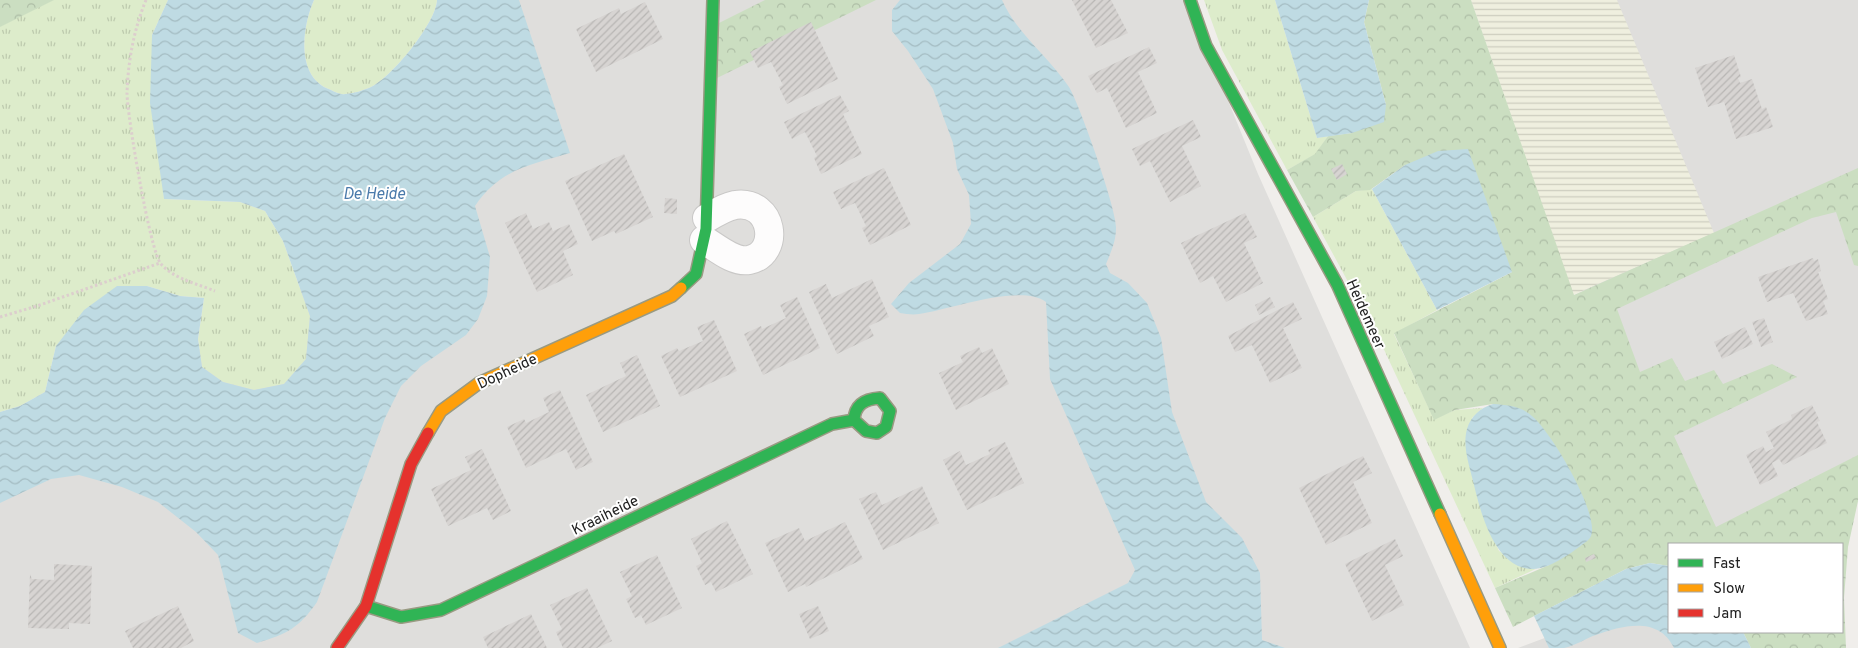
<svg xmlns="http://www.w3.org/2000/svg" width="1858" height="648" font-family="Overpass,sans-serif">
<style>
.residential{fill:#dfdedc}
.farmland{fill:url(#farmland-rules)}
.grass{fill:url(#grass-tufts)}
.forest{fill:url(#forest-crowns)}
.water{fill:url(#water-waves)}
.building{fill:url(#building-hatch)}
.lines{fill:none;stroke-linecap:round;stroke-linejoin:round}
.street-casing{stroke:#c9c8c7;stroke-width:30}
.fast-casing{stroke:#999a82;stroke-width:14}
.slow-casing{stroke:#999a82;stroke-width:14}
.jam-casing{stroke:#999a82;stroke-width:14}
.path{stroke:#dccecd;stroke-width:3;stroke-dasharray:2.5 2.5;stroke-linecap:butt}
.street{stroke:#fdfcfc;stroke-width:28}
.fast{stroke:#30b455;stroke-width:11}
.slow{stroke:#ff9f0a;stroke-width:11}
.jam{stroke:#e5322d;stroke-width:11}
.labels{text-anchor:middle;stroke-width:4;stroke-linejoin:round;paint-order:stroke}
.street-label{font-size:15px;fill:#222;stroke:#fff}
.water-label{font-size:16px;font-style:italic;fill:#4a7aab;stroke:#fff}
</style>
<defs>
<pattern id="farmland-rules" width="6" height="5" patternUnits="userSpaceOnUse" patternTransform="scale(1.25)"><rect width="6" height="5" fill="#efefdf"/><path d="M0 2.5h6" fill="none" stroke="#cdcdbf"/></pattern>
<pattern id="grass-tufts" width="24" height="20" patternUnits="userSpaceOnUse" patternTransform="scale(1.25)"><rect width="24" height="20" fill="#ddeccb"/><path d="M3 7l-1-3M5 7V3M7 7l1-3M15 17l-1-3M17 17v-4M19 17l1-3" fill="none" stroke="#bdcaae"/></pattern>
<pattern id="forest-crowns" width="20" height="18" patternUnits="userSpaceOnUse" patternTransform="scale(1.25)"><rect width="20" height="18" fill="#cbdec1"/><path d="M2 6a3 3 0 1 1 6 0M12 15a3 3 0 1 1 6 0" fill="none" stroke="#aebea6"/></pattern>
<pattern id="water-waves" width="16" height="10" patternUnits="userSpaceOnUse" patternTransform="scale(1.25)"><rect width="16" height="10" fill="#bfdbe3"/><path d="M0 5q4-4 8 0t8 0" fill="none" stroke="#a4bcc2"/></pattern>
<pattern id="building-hatch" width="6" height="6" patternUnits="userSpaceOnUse" patternTransform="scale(1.25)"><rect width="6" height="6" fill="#d7d4d2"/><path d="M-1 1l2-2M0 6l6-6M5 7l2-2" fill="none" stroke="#b8b6b4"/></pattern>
</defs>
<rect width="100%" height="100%" fill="#f0eeeb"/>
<path class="residential" d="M509,0H922L1055,273L1157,576L1005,648H0V470L457,193Z
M1000,0H1187L1258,174L1470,648H1253Z
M1612,0H1858V469L1713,535L1579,282Z
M1638,603L1685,648H1518Z"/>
<path class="farmland" d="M1471,0H1617L1714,233L1573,295Z"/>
<path class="grass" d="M0,0H168L152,35L164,199L240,202L265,211L283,241L310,316L306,359L284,384L254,390L223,382L202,367L198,339L204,298L180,296L147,286L56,346L45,392L20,406L0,412Z
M314,0H437C436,23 392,77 371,87C364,90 353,94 345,94C341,95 335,92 331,90C295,78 302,27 314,0Z
M1204,0H1275L1317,138L1328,136L1316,154L1287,170L1222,50Z
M1372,189L1437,310L1394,334L1434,419L1455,410L1483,408L1472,418L1480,507L1499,551L1534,569L1542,566L1495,588L1380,341L1313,217L1356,191Z"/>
<path class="forest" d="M0,0H54L0,27Z
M765,0H876L715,79L717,24Z
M1369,0H1471L1574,295L1858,168V266L1854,265L1836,212L1812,218L1617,309L1640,372L1672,358L1685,381L1714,370L1723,384L1772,364L1797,377L1674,436L1716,527L1858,455V501L1848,547L1844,598L1846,648H1751L1743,632H1842V544H1669V566L1650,563L1626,569L1513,627L1495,588L1549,565L1493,404L1455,410L1434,420L1394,333L1512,272L1405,165L1370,190L1356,191L1313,217L1287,170L1315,154L1328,136L1352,133L1386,105L1364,22Z"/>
<path class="water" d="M168,0H314C302,27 295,78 331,90C335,92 341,95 345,94C353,94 364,90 371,87C392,77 436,23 437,0H519L570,153C530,165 500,169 475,206L490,257L487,296L478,319L466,335L421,366L401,386L385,418L317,602C299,628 287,634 257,643L238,633L218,555L196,532L158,502L122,487L79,475L51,479L0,503V412L20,406L45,392L56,346L84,310L117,286H147L180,296L204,298L198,339L202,367L223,382L254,390L284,384L306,359L310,316L283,241L265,211L240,202L164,199L150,103L152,35Z
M900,0H1002C1017,34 1048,56 1069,87C1079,103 1117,210 1116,228C1116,241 1111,252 1106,264L1110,273L1128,283L1147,303L1161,338L1172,412L1206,502L1242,538L1260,573L1262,640L1285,648H998L1128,583L1135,570L1050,379L1046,302C1020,283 950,310 919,314C913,315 906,314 900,313L891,304L909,283L960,244L971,224L969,195L957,169L953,143L933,89L908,51L892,31V10Z
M1275,0H1369L1364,22L1386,105L1384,122L1352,133L1317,138Z
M1468,149L1512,272L1437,310L1372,189L1405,165L1438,151Z
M1493,404C1507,405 1521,406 1532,416C1550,430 1600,514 1591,536C1590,539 1586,542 1583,544C1570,554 1549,569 1533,569C1495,569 1481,514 1474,485C1470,467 1462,447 1467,429C1471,416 1480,408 1493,404Z
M1650,563L1669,566V632H1743L1751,648H1674C1659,616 1623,625 1596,635C1586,638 1575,646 1564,648C1559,648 1554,648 1549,648L1534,616L1626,569Z"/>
<path class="building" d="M1072,0H1111L1128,33L1096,48Z
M645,2L663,39L596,72L576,29L619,8L621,14Z
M811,22L838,79L787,104L779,87L783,85L771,62L758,68L750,52Z
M1149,47L1157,63L1138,72L1157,113L1126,128L1107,88L1097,93L1088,76Z
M1734,55L1741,77L1738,78L1740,83L1752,79L1762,109L1766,107L1773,127L1736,139L1724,102L1708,107L1695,68Z
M840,95L849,111L843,114L862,154L821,174L814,158L817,156L805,132L792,139L784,122Z
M1193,120L1201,137L1182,146L1201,186L1170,202L1150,161L1140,166L1132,149Z
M624,154L653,217L616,234L614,231L592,241L565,181Z
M1342,164L1347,174L1337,180L1331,169Z
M884,168L911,225L870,245L862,228L866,226L855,203L841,209L833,192Z
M665,198L677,199V214L664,213Z
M526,213L533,229L549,222L553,231L569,224L578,244L563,251L573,275L537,292L505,223Z
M1245,213L1257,237L1244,243L1263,283L1226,302L1213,276L1200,283L1181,243Z
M1813,258L1814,261L1818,259L1821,271L1818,272L1828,299L1823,301L1828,314L1806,321L1793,293L1767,302L1758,277Z
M872,279L889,317L869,326L874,336L837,354L809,292L826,284L832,298Z
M797,297L820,348L763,375L744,334L761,326L762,329L786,318L780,305Z
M1270,297L1275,307L1259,315L1255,305Z
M1293,302L1302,319L1283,328L1302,368L1270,383L1252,345L1235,352L1228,336Z
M1764,318L1773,342L1761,347L1752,322Z
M714,320L737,371L680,397L661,356L677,348L679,351L703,341L697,327Z
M1745,327L1753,344L1722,359L1714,342Z
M979,347L982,353L992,348L1009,384L956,410L939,373L963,362L960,356Z
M637,355L660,406L603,432L586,395L626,376L620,363Z
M560,390L593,462L576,470L566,449L526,468L507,427L524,419L526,423L549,412L543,398Z
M1812,405L1820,421L1817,422L1827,443L1783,465L1779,459L1772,463L1778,476L1760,485L1746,455L1763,446L1766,452L1774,448L1766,432L1792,419L1791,415Z
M1005,442L1024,483L967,510L943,460L960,451L966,465L990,454L988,450Z
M482,449L511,511L493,520L487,508L448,526L431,489L471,470L465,457Z
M1363,456L1372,473L1353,482L1372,523L1326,545L1299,488Z
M922,486L939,523L883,550L859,499L876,492L882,505Z
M727,521L753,574L716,592L711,582L705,585L696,566L702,563L691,539Z
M845,522L863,559L806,587L805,584L788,592L765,543L799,528L805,541Z
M1395,539L1403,556L1385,565L1404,605L1372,621L1345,564Z
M1594,554L1596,558L1586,562L1585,558Z
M657,555L682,608L646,625L641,615L635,618L626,599L632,596L620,572Z
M54,564L92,566L90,624L69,623V629L28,628L30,574L32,579L54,580Z
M587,588L612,641L597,648H563L556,632L562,629L550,605Z
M178,606L194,641L181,648H133L125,631Z
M818,606L829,631L810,639L799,614Z
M531,614L547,648H488L483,637Z"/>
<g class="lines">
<g class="street-casing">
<path id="street" d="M704,240C716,247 734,263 749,260C781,254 774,199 735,205C725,207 715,213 707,218"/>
</g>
<g class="fast-casing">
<path id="fast" d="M1190,0L1206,46L1337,284L1440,514
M681,288L696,274L706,229L713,0
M366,606L401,617L441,610L832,424L854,420C855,404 865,399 880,398L890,411L886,427L877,433L866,431L854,420"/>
</g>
<g class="slow-casing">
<path id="slow" d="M428,433L441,411L479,383L672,296L681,288
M1440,514L1500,648"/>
</g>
<g class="jam-casing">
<path id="jam" d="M337,648L366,606L411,464L428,433"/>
</g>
<path class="path" d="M146,0C134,29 128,61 127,93C127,114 150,252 161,264C174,279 198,284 215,291
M0,317L37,306L160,263"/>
<use href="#street" class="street"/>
<use href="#fast" class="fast"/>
<use href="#slow" class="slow"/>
<use href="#jam" class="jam"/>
</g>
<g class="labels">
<g class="street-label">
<text transform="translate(1366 314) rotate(66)" y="5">Heidemeer</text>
<text transform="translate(507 371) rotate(-25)" y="5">Dopheide</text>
<text transform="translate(605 515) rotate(-26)" y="5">Kraaiheide</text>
</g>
<g class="water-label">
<text x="374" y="199">De Heide</text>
</g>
</g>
<rect x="1668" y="543" width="175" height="90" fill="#ffffff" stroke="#a7a7a7"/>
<rect x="1678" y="559" width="25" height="8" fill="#30b455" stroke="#a7a7a7"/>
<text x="1713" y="568" font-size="15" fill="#222222">Fast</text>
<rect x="1678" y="584" width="25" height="8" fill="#ff9f0a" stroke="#a7a7a7"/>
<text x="1713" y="593" font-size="15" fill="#222222">Slow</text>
<rect x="1678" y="609" width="25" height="8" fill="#e5322d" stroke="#a7a7a7"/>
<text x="1713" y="618" font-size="15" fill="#222222">Jam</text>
</svg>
